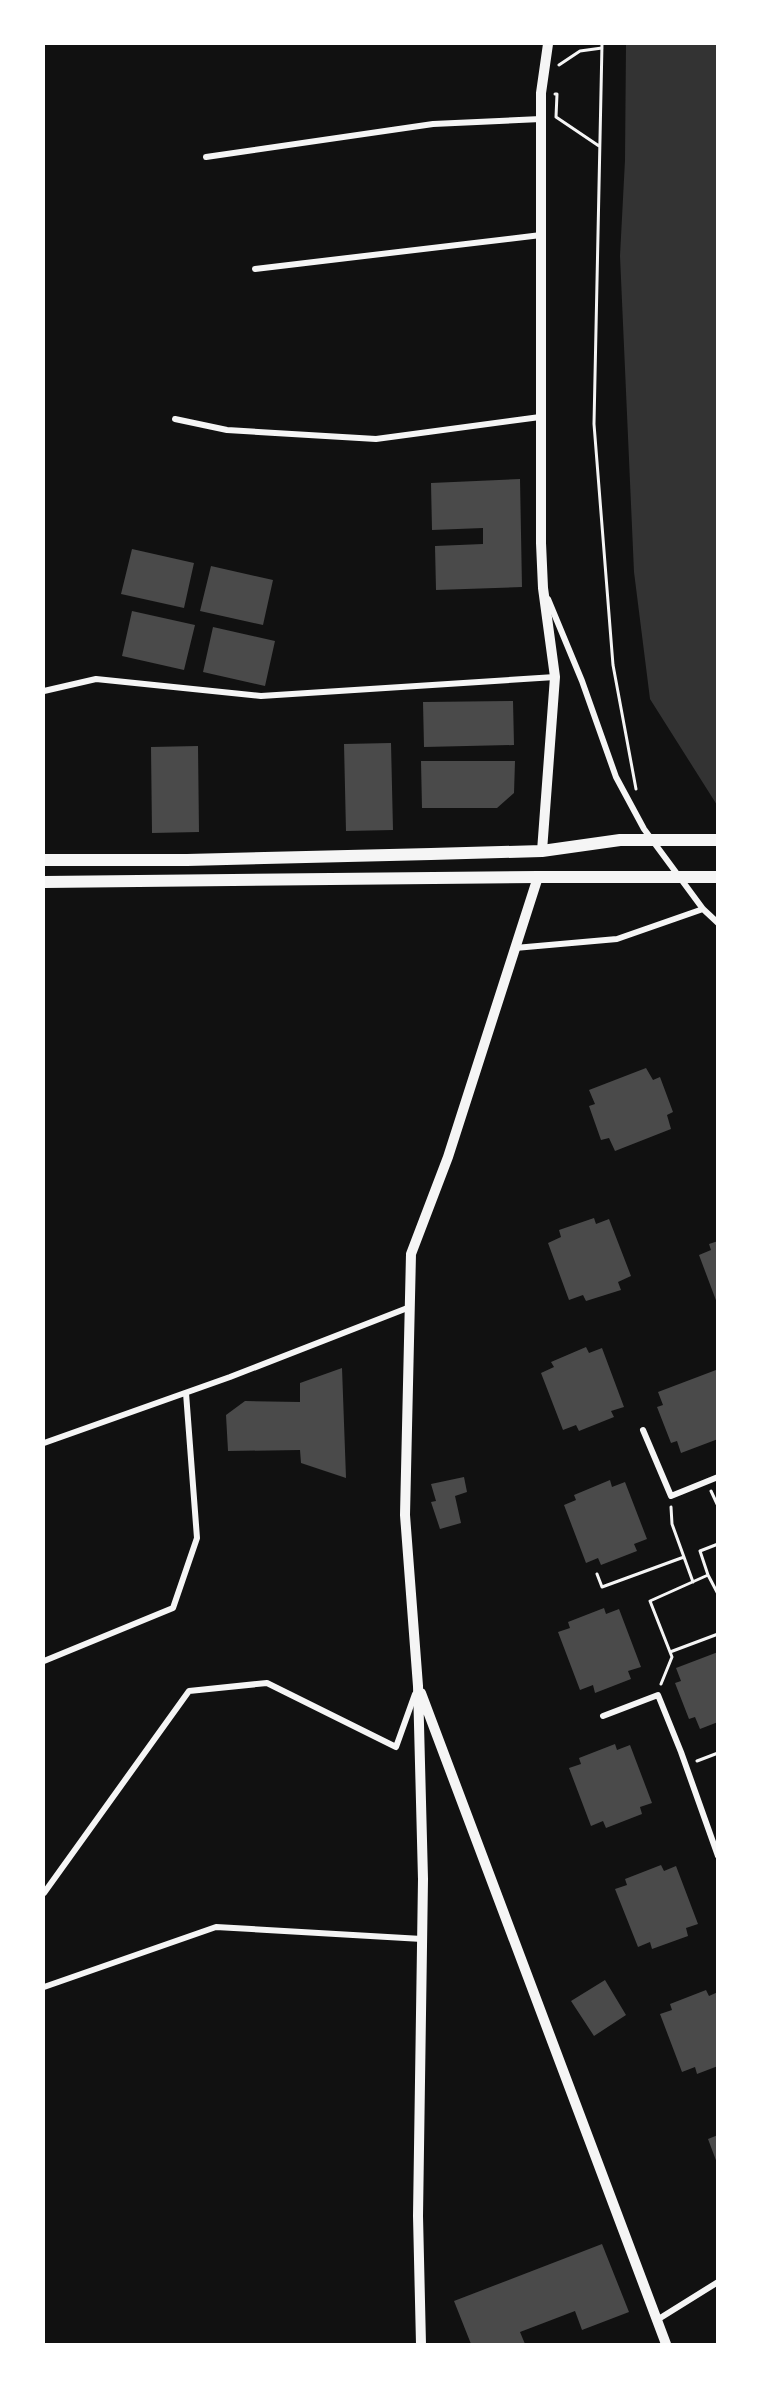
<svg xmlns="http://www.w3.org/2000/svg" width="761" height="2388" font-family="Signika,sans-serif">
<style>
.water{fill:#333}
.building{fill:#4a4a4a}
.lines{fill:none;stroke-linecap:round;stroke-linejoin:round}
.path{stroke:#f5f5f5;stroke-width:3}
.minor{stroke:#f5f5f5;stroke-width:6}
.tertiary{stroke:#f5f5f5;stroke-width:10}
.secondary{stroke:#f5f5f5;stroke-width:12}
</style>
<rect width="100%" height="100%" fill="#111"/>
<path class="water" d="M626,44H717V805L650,699L634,572L620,256L625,160Z"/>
<path class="building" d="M520,479L522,587L436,590L435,546L483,544V528L432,530L431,483Z
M132,549L194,563L184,608L121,594Z
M211,566L273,580L263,625L200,611Z
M132,611L195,625L184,670L122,656Z
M213,627L275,641L265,686L203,672Z
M513,701L514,745L424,747L423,702Z
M391,743L393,830L346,831L344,744Z
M198,746L199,832L152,833L151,747Z
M421,761H515L514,793L497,808H422Z
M646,1068L653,1080L660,1077L673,1112L667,1115L671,1129L615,1151L609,1138L601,1140L589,1106L595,1104L589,1090Z
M594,1218L596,1224L609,1219L631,1276L618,1282L621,1290L586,1301L583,1295L569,1300L548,1243L561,1237L559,1230Z
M718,1241V1303H717L699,1255L711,1250L709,1244Z
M586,1347L589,1353L602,1348L624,1407L611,1411L614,1417L579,1431L576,1425L563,1430L541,1373L554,1367L551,1362Z
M342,1368L346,1478L301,1463L300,1450L228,1451L226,1415L245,1401L300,1402V1383Z
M716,1370L718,1375V1439L681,1453L677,1441L671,1443L657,1407L663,1405L658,1392Z
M464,1477L467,1492L455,1496L461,1523L440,1529L431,1502L436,1501L431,1484Z
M610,1480L612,1487L625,1482L647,1539L634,1544L637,1551L601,1565L598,1558L586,1563L564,1505L576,1500L574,1495Z
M604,1608L606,1614L619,1609L641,1667L628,1671L631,1679L595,1693L593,1685L580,1690L558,1632L570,1628L568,1622Z
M718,1652V1722L700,1729L695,1717L689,1719L675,1683L681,1681L676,1668Z
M615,1744L617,1750L630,1745L652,1803L640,1807L642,1814L606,1828L603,1821L591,1826L569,1768L581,1764L579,1758Z
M661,1865L664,1871L676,1866L698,1924L686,1928L688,1936L652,1949L650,1942L638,1947L615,1889L627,1885L625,1879Z
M605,1980L626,2015L594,2036L571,2001Z
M706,1990L709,1996L718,1992V2066L697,2074L695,2067L682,2072L660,2014L672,2010L670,2004Z
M718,2135V2163H717L708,2139Z
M602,2244L629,2312L582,2330L575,2311L520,2332L525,2344H471L454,2301Z"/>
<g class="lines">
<path class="path" d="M602,44L594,424L613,665L636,789
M559,65L580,51L602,48
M555,94H557L556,117L599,146
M711,1491L718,1506
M671,1507L672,1524L693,1582
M597,1574L602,1587L684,1557
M708,1575L700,1551L718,1544
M670,1652L718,1634
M661,1684L672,1657L650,1601L708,1575L718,1594
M697,1761L718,1753"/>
<path class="minor" d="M206,157L433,124L541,119
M255,269L541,235
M175,419L227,430L376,439L540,417
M548,599L582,681L616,777L644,829L703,909L718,923
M44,691L96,679L261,696L555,677
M515,948L617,939L703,909
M643,1430L671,1496L718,1477
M44,1443L230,1377L410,1307
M44,1661L173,1608L197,1538L186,1393
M603,1716L658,1695L681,1752L718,1856
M44,1893L189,1691L267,1683L396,1747L415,1694
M44,1987L216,1927L422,1939
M657,2320L718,2282"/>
<path class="tertiary" d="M542,851L555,677L543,588L541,543V93L548,44
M421,1693L666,2344
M421,2344L418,2216L423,1879L418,1686L405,1515L411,1254L448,1157L538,877"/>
<path class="secondary" d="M44,860H187L431,854L542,851L620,840H718
M44,882L538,877H718"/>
</g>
<rect width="761" height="2388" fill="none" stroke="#ffffff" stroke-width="90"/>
</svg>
